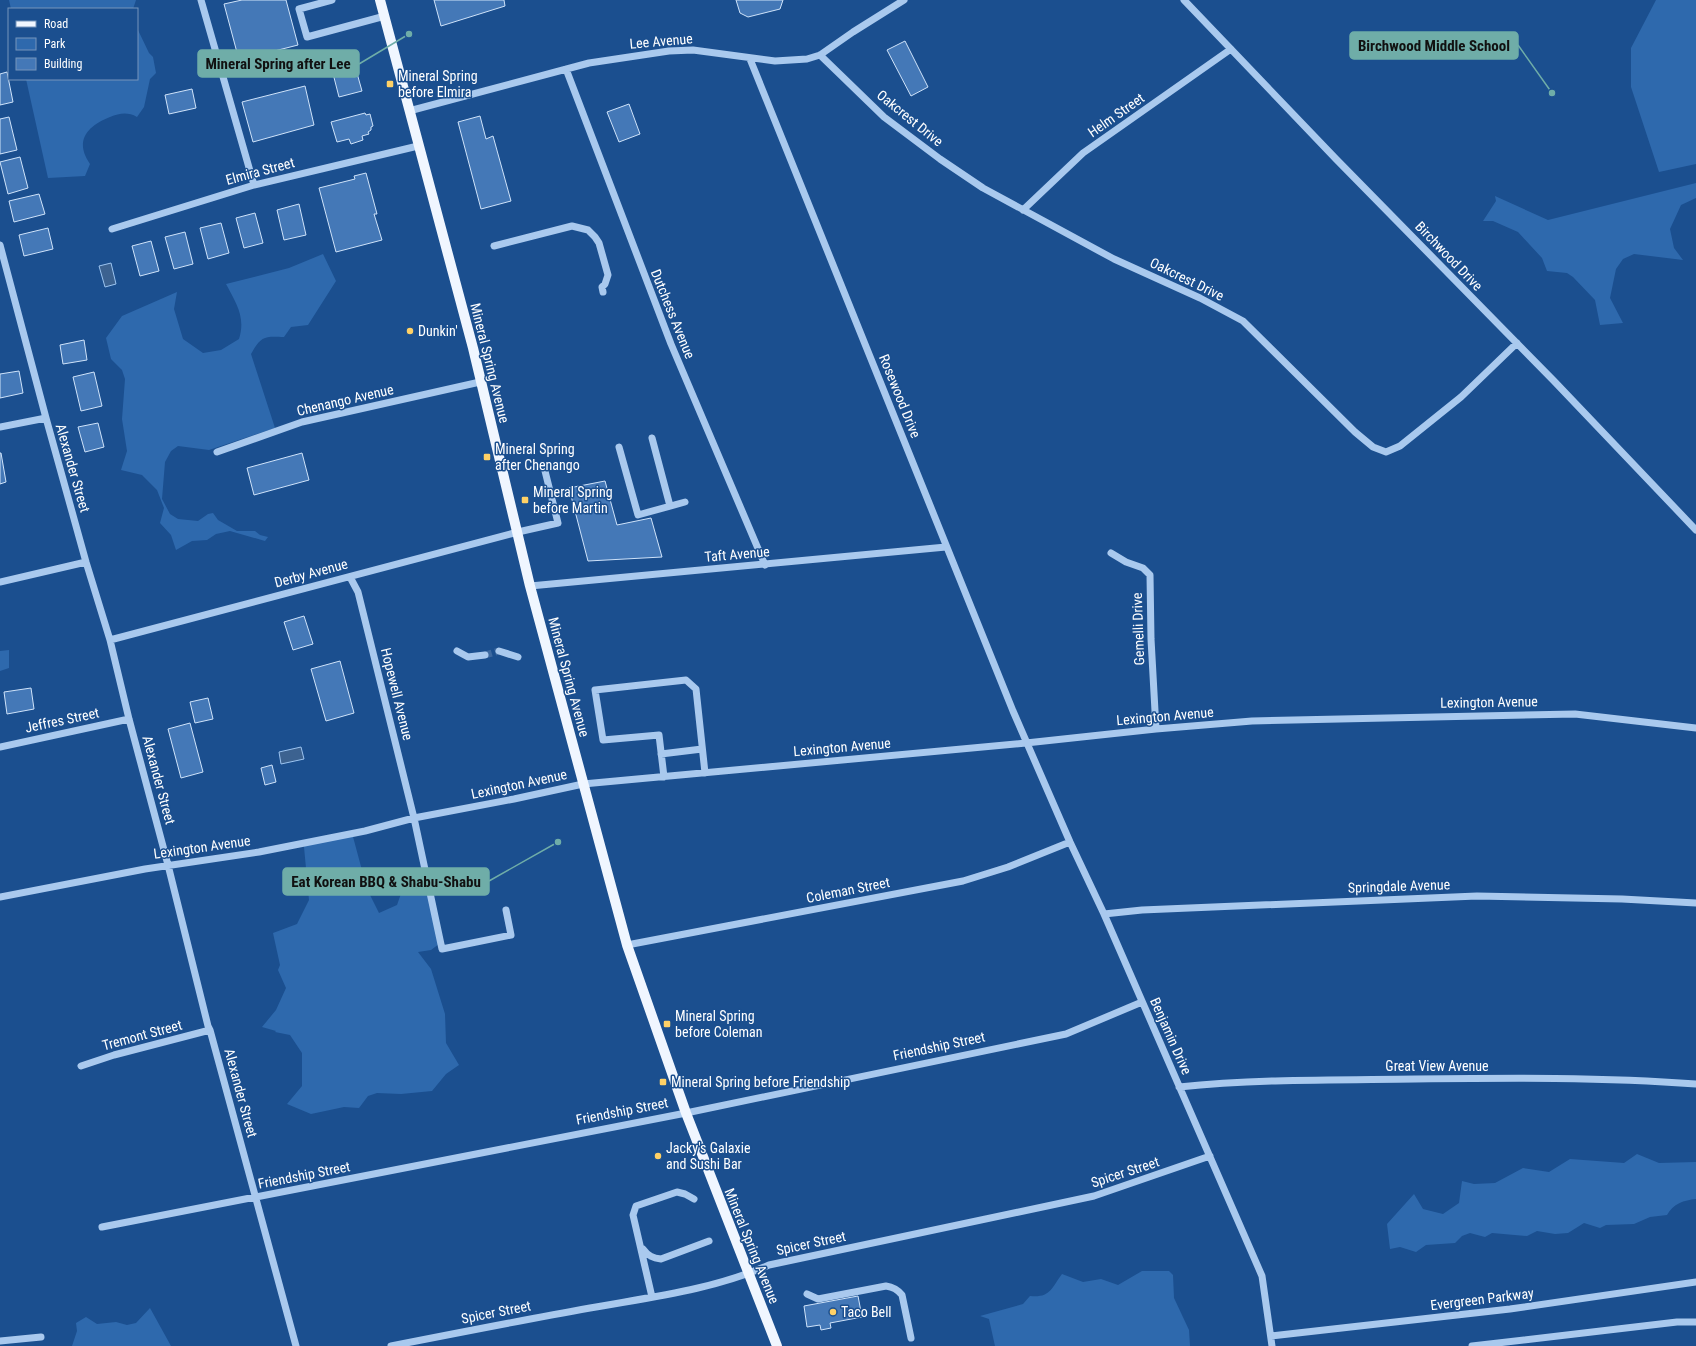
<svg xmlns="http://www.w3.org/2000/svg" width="1696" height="1346" font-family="'Roboto Condensed',sans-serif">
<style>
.green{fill:#2e69ad}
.water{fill:#3c6290;stroke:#9cc4f0}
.building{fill:#4478b7;stroke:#cfe3fa}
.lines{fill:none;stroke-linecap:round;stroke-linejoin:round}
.minor-tunnel{stroke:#3d69a0;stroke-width:7;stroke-dasharray:7 3.5;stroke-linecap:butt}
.minor{stroke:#a9c9ee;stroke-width:7}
.major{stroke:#f0f6ff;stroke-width:10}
.poi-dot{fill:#ffd166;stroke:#1b4f8f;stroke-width:1.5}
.labels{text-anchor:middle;stroke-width:3;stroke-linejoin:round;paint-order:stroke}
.street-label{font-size:14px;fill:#fff;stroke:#1b4f8f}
.poi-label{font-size:14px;fill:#fff;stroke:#1b4f8f;text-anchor:start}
.leader{fill:none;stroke:#6fada8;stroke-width:1.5}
.callout-dot{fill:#6fada8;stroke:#1b4f8f;stroke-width:1.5}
.callout{fill:#6fada8;stroke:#6fada8;stroke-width:1.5}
.callout-label{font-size:15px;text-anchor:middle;font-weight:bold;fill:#111}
</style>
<rect width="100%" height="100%" fill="#1b4f8f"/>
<path class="green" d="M9,0H136L133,9H11Z
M1656,0H1696V164L1659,172L1631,87V48Z
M137,28L149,53L153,57L156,73L150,79L144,107L137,117C128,112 120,113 110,117C87,126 74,141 90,164L85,176L48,178L26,79H137Z
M1696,183V198L1681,205L1670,229L1674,248L1683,260L1634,254L1623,259L1616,269L1610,298L1623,323L1600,325L1595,300L1573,277L1567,273L1547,271L1542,258L1518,232L1493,221H1483L1496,201L1495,196L1548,220Z
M323,254L336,281L308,325L291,327L284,337C264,336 261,336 251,354L275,428L209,450L178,446L171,451L165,462L162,499L170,514L178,519L198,521L208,514L213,513L218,520L237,531H255L260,535L268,537L265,541L230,531L216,534L207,540L192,541L176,550L171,535L160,523L164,508L157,490L142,475L121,470L127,451L122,419L125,379L122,370L111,359L106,338L122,316L177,292L174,309L183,339L203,353L221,350L239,339C246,317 236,303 226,284L289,268Z
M9,650V668L0,671V651Z
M352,833L367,889L379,913L397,905L403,888L433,893L443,941L431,950L418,952L431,969L445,1014L446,1043L459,1065L446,1074L432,1091L401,1094L377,1093L368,1096L359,1108L344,1107L311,1114L287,1104L302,1086V1053L290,1035L275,1032L276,1031L262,1027L276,1010L286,988L278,970L280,965L273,933L297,924L309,900L304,847L305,844Z
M1637,1154L1659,1163L1696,1162V1199C1684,1200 1673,1204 1667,1215L1650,1217L1634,1224L1606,1225L1600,1228L1584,1223L1568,1233L1555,1234L1537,1231L1527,1236L1492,1233L1485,1237L1470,1233L1462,1236L1455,1243L1426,1245L1416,1252L1400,1247L1390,1249L1387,1224L1414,1194L1423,1209L1443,1214L1459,1203L1462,1181L1474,1184L1495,1183L1523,1168L1549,1172L1570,1159L1624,1163Z
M1142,1271H1169L1173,1275L1174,1298L1189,1330L1190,1346H995L989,1319L980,1316L1023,1304L1030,1296C1050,1298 1051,1289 1062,1274L1083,1282L1101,1279L1118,1285Z
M150,1308L171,1346H72L77,1331L76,1323L86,1317L97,1324L116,1322L127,1325L136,1323Z"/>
<path class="water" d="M111,263L116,284L105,287L99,266Z
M301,747L304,759L281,764L279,752Z"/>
<path class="building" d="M242,0H286L298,45L239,60L224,4Z
M434,0H504L505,6L441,26Z
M736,0H783L780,9L748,17L740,13Z
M905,41L928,87L911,96L887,50Z
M351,52L362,91L339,97L329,58Z
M7,72L13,102L0,105V74Z
M305,86L314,125L253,142L242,102Z
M192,89L196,108L169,114L165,95Z
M629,104L640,134L619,142L607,112Z
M365,113L366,115L370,114L373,126L371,127V130L368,132L369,134L362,136L363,140L351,144L349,139L337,142L331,122Z
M480,116L486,139L493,136L511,201L481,209L458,122Z
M9,117L17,150L0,154V119Z
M20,157L28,188L8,194L0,162Z
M366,173L377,214H374L382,240L336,252L319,188L355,179L354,176Z
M39,194L45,214L14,222L9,201Z
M299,204L306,235L284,240L277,210Z
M255,213L263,243L244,248L236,218Z
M221,223L229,253L208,259L200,228Z
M48,228L53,249L24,256L19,235Z
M185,232L193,264L174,269L165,237Z
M151,241L159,271L140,276L132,246Z
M84,340L87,360L63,364L60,345Z
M19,371L23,393L0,398V374Z
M94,372L102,406L81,411L73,377Z
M98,423L104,447L85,452L78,427Z
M1,453L6,482L0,484V453Z
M302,453L309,480L254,495L247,468Z
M605,481L617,525L651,518L662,557L588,561L569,488Z
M304,616L313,644L293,650L284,622Z
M340,661L354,713L326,721L311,669Z
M31,688L34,709L7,714L4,692Z
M208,698L213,719L195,723L190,702Z
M190,723L203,772L181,778L168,729Z
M272,765L276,782L265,785L261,768Z
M858,1296L862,1317L830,1323L831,1328L821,1330L820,1325L807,1327L804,1306Z"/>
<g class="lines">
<path class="minor-tunnel" d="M485,655L499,651"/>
<path class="minor" d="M201,0L254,185
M332,0L299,9L307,37L385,16
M1184,0L1336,159L1554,381L1696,530
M820,55L884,117L940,159L983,188L1114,259L1200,298L1243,321L1355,432L1373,447L1386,452L1400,446L1461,397L1517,343
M750,59L1013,711L1070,842L1104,914L1262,1276L1272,1346
M566,69L671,344L765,565
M409,111L589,63L669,51L693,50L775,61L807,59L820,55L853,32L904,0
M1023,210L1083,153L1231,49
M112,229L254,185L418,146
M0,245L46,418L86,562L110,640L129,719L168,865L208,1026L210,1030L296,1346
M494,246L572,226L588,230L595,237L599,243L608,275L605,284L602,287L603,292
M0,427L46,418
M652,438L670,506
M619,447L638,515L685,502
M217,452L302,422L480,382
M1111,553L1126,562L1143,568L1150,575L1151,639L1156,729
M350,577L358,592L414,818L442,949L511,935L506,910
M0,582L86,562
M530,586L946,547
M110,640L518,532L558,523L544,467
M457,651L468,657L485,655
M499,651L518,657
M0,747L129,719
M661,754L702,749
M664,777L659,735L603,740L595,690L686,680L696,689L705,773
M0,897L145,869L259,852L365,831L414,818L514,799L583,784L1026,743L1156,729L1252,721L1575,714L1696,728
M1104,914L1142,910L1477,896L1622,899L1696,903
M627,945L963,881L1008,867L1070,842
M81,1066L114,1055L210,1030
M1179,1087C1257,1079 1336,1080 1415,1079C1508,1078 1602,1077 1696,1084
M102,1227L686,1113L1066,1034L1142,1002
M643,1249C648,1256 653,1258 661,1259L709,1241
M807,1294L818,1299L886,1286C893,1287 897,1289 902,1295L911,1338
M652,1297L633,1215L636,1206L677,1192L685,1194L694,1199
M1271,1336L1510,1309L1696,1282
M0,1341L41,1337
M391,1346C457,1333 523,1320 590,1308C651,1297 712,1290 769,1265L1094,1196L1210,1156
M1472,1346L1677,1322H1696"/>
<path class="major" d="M380,0L473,348L530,586L627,945L686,1113L777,1346"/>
</g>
<g class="poi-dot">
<rect x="386" y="80" width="8" height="8" rx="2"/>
<circle cx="410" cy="331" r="4"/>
<rect x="483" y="453" width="8" height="8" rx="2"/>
<rect x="521" y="496" width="8" height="8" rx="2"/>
<rect x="663" y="1020" width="8" height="8" rx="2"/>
<rect x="659" y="1078" width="8" height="8" rx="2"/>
<circle cx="658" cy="1156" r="4"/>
<circle cx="833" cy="1312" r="4"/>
</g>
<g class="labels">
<g class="street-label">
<text transform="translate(661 41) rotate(-5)" y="5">Lee Avenue</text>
<text transform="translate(1116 115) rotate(-35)" y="5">Helm Street</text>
<text transform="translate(910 118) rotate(39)" y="5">Oakcrest Drive</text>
<text transform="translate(260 171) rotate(-15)" y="5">Elmira Street</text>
<text transform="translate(1449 256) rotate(46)" y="5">Birchwood Drive</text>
<text transform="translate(1187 279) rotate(26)" y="5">Oakcrest Drive</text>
<text transform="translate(673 314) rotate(68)" y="5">Dutchess Avenue</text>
<text transform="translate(490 363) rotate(76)" y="5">Mineral Spring Avenue</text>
<text transform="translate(900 396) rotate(68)" y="5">Rosewood Drive</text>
<text transform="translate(345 400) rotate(-13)" y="5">Chenango Avenue</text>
<text transform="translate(73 468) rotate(74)" y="5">Alexander Street</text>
<text transform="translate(737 554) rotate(-5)" y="5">Taft Avenue</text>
<text transform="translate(311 573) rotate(-15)" y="5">Derby Avenue</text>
<text transform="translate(1138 629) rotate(-92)" y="5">Gemelli Drive</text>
<text transform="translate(569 677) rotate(75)" y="5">Mineral Spring Avenue</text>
<text transform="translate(397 694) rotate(76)" y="5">Hopewell Avenue</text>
<text transform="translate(1489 702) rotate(-1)" y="5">Lexington Avenue</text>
<text transform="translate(1165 716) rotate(-5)" y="5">Lexington Avenue</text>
<text transform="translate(62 720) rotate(-12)" y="5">Jeffres Street</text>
<text transform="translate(842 747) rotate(-5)" y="5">Lexington Avenue</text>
<text transform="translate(159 780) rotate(75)" y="5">Alexander Street</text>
<text transform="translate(519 784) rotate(-12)" y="5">Lexington Avenue</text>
<text transform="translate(202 847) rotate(-8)" y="5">Lexington Avenue</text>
<text transform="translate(1399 886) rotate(-2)" y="5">Springdale Avenue</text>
<text transform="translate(848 890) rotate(-11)" y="5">Coleman Street</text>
<text transform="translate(142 1035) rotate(-15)" y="5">Tremont Street</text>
<text transform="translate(1171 1036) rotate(66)" y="5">Benjamin Drive</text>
<text transform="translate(939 1046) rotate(-12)" y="5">Friendship Street</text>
<text x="1437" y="1071">Great View Avenue</text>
<text transform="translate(241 1093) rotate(75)" y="5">Alexander Street</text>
<text transform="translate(622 1111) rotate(-11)" y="5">Friendship Street</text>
<text transform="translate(1125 1172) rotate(-18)" y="5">Spicer Street</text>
<text transform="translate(304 1175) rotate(-11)" y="5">Friendship Street</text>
<text transform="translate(811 1243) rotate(-12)" y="5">Spicer Street</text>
<text transform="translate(752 1246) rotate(68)" y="5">Mineral Spring Avenue</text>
<text transform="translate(1482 1299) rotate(-7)" y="5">Evergreen Parkway</text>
<text transform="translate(496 1312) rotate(-11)" y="5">Spicer Street</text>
</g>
<g class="poi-label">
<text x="398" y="81">Mineral Spring<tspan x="398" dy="16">before Elmira</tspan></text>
<text x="418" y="336">Dunkin'</text>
<text x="495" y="454">Mineral Spring<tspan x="495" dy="16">after Chenango</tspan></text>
<text x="533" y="497">Mineral Spring<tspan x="533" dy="16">before Martin</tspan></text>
<text x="675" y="1021">Mineral Spring<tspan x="675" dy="16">before Coleman</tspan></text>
<text x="671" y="1087">Mineral Spring before Friendship</text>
<text x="666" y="1153">Jacky's Galaxie<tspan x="666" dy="16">and Sushi Bar</tspan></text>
<text x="841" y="1317">Taco Bell</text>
</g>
</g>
<path class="leader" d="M1552 93L1518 45M409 34L359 64M558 842L489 881"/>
<g class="callout-dot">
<circle cx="1552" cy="93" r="4"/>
<circle cx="409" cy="34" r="4"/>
<circle cx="558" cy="842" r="4"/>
</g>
<g class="callout">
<rect x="1350" y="32" width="168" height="27" rx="4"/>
<rect x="198" y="50" width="161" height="27" rx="4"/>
<rect x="283" y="868" width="206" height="27" rx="4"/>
</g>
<g class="callout-label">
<text x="1434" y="51">Birchwood Middle School</text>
<text x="278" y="69">Mineral Spring after Lee</text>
<text x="386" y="887">Eat Korean BBQ &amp; Shabu-Shabu</text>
</g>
<rect x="8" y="8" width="130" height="72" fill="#1b4f8f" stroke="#7695bc"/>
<rect x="16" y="21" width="20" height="6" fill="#f0f6ff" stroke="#7695bc"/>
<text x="44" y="28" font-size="12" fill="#ffffff">Road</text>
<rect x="16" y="38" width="20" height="12" fill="#2e69ad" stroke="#7695bc"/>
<text x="44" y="48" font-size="12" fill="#ffffff">Park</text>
<rect x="16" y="58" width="20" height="12" fill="#4478b7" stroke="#7695bc"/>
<text x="44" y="68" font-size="12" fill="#ffffff">Building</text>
</svg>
